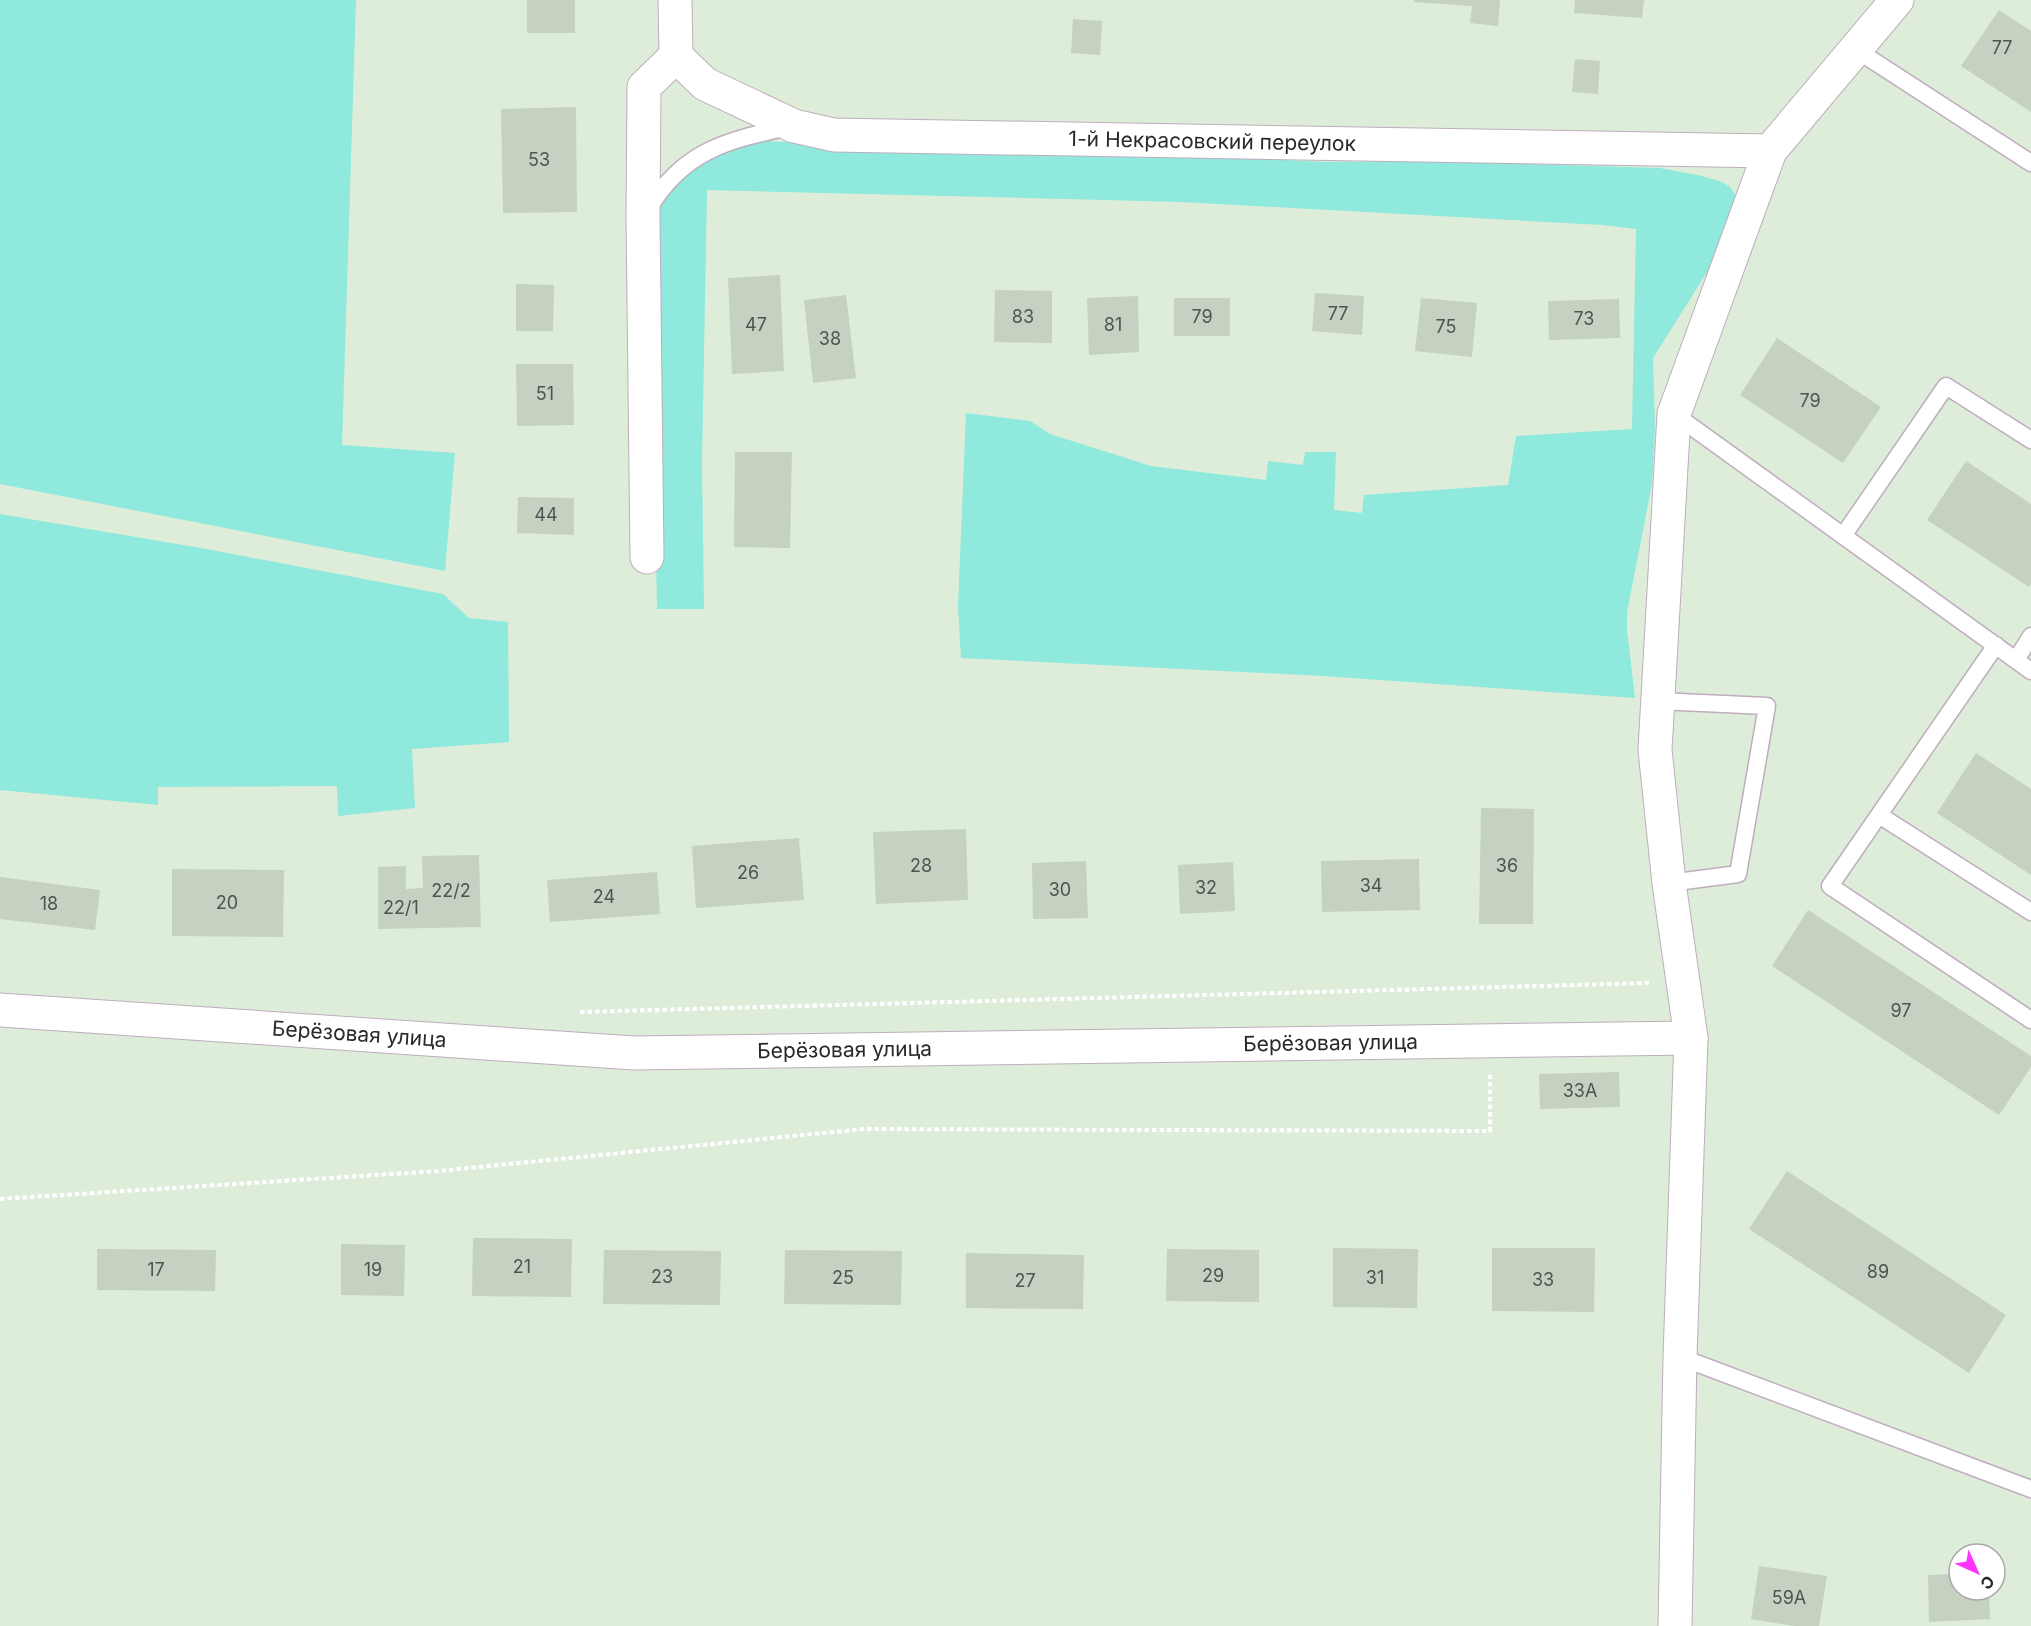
<svg xmlns="http://www.w3.org/2000/svg" width="2031" height="1626" font-family="Inter,sans-serif">
<style>
.green{fill:#8fe9dc}
.building{fill:#c5d2c2}
.lines{fill:none;stroke-linecap:round;stroke-linejoin:round}
.lane-casing{stroke:#bfadbe;stroke-width:19}
.street-casing{stroke:#bfadbe;stroke-width:35}
.path{stroke:#fff;stroke-width:4;stroke-dasharray:4.5 3;stroke-linecap:butt}
.lane{stroke:#fff;stroke-width:16}
.street{stroke:#fff;stroke-width:33}
.labels{text-anchor:middle;stroke-width:5;stroke-linejoin:round;paint-order:stroke}
.number-label{font-size:18px;fill:#50534f}
.street-label{font-size:21px;fill:#292929;stroke:#fff}
</style>
<rect width="100%" height="100%" fill="#ddedd9"/>
<path class="green" d="M0,0H356L342,445L455,453L445,571L0,484Z
M766,141L1141,157L1247,158L1325,162L1427,161L1660,168L1702,176L1722,182L1730,187L1736,196L1721,250L1653,358L1655,427L1652,484L1627,612V630L1635,698L1323,676L961,658L958,607L966,413L1030,421L1050,434L1151,466L1266,480L1268,461L1303,465L1305,452H1336L1334,510L1362,513L1364,495L1508,485L1516,436L1632,429L1636,229L1602,225L1181,202L707,190L702,463L704,609H657L653,364L659,209C662,202 665,194 670,188C694,160 732,150 766,141Z
M0,514L201,548L443,594L469,618L508,622L509,742L412,749L415,808L338,816L337,786L158,787V805L0,790Z"/>
<path class="building" d="M527,0H575V33H527Z
M1414,0H1500L1498,26L1470,23L1472,6L1414,2Z
M1575,0H1644L1642,18L1574,13Z
M1999,10L2031,31V112L1961,66Z
M1073,19L1102,21L1100,55L1071,53Z
M1575,59L1600,61L1598,94L1572,92Z
M576,107L577,212L503,213L501,109Z
M780,275L784,371L732,374L728,278Z
M516,284L554,285L553,331H516Z
M995,290L1052,291V343L994,342Z
M1315,293L1364,296L1362,335L1312,331Z
M846,295L856,378L813,383L804,300Z
M1138,296L1139,352L1089,355L1087,298Z
M1174,298H1230V336H1174Z
M1421,298L1477,303L1472,357L1415,351Z
M1619,299L1620,338L1549,340L1548,301Z
M1777,338L1881,407L1843,463L1740,395Z
M516,364H573L574,425L517,426Z
M735,452H792L790,548L734,547Z
M1966,461L2031,504V584L2029,587L1927,520Z
M518,497L574,498V535L517,533Z
M1976,753L2031,789V875L1937,813Z
M1481,808L1534,809L1533,924H1479Z
M966,829L968,900L876,904L873,832Z
M799,838L804,900L696,908L692,846Z
M479,855L481,927L378,929V867L406,866V889L423,888L422,856Z
M1419,859L1420,910L1322,912L1321,861Z
M1086,861L1088,918L1033,919L1032,863Z
M1233,862L1235,911L1180,914L1178,865Z
M172,869L284,870L283,937L172,936Z
M657,872L660,914L550,922L547,880Z
M0,877L100,890L95,930L0,919Z
M1808,910L2031,1056V1067L1999,1115L1772,966Z
M1619,1072L1620,1107L1540,1109L1539,1074Z
M1787,1171L2006,1315L1969,1373L1749,1229Z
M473,1238L572,1239L571,1297L472,1296Z
M341,1244L405,1245L404,1296L341,1295Z
M1333,1248L1418,1249L1417,1308L1333,1307Z
M1492,1248H1595L1594,1312L1492,1311Z
M97,1249L216,1250L215,1291L97,1290Z
M1167,1249L1259,1250V1302L1166,1301Z
M604,1250L721,1251L720,1305L603,1304Z
M785,1250L902,1251L901,1305L784,1304Z
M966,1253L1084,1255L1083,1309L966,1308Z
M1759,1566L1827,1576L1819,1626H1794L1751,1619Z
M1959,1574V1590H1989L1990,1619L1929,1622L1928,1575Z"/>
<g class="lines">
<g class="lane-casing">
<path id="lane" d="M1855,49L2031,163
M649,208C683,151 727,140 789,127
M1674,414L2031,671
M1843,536L1946,386L2031,440
M1996,645L1830,886L2031,1020
M2016,660L2031,636
M1658,701L1767,706L1738,874L1669,883
M1879,815L2031,912
M1680,1357L2031,1489"/>
</g>
<g class="street-casing">
<g id="street">
<path d="M675,0L676,56"/>
<path id="s1" d="M676,56L705,84L794,126L834,135L1770,151"/>
<path d="M647,557L643,217L644,87L676,56"/>
<path id="s2" d="M0,1010L634,1053L1691,1038"/>
<path d="M1675,1626L1680,1357L1691,1038L1669,883L1655,750L1674,414L1770,151L1897,0"/>
</g>
</g>
<path class="path" d="M580,1012L1649,983
M0,1199L438,1171L864,1129L1490,1131V1074"/>
<use href="#lane" class="lane"/>
<use href="#street" class="street"/>
</g>
<g class="labels">
<g class="number-label">
<text x="2002" y="54">77</text>
<text x="539" y="166">53</text>
<text x="1338" y="320">77</text>
<text x="1023" y="323">83</text>
<text x="1202" y="323">79</text>
<text x="1584" y="325">73</text>
<text x="756" y="331">47</text>
<text x="1113" y="331">81</text>
<text x="1446" y="333">75</text>
<text x="830" y="345">38</text>
<text x="545" y="400">51</text>
<text x="1810" y="407">79</text>
<text x="546" y="521">44</text>
<text x="921" y="872">28</text>
<text x="1507" y="872">36</text>
<text x="748" y="879">26</text>
<text x="1371" y="892">34</text>
<text x="1206" y="894">32</text>
<text x="1060" y="896">30</text>
<text x="451" y="897">22/2</text>
<text x="604" y="903">24</text>
<text x="227" y="909">20</text>
<text x="49" y="910">18</text>
<text x="401" y="914">22/1</text>
<text x="1901" y="1017">97</text>
<text x="1580" y="1097">33А</text>
<text x="522" y="1273">21</text>
<text x="156" y="1276">17</text>
<text x="373" y="1276">19</text>
<text x="1878" y="1278">89</text>
<text x="1213" y="1282">29</text>
<text x="662" y="1283">23</text>
<text x="843" y="1284">25</text>
<text x="1375" y="1284">31</text>
<text x="1543" y="1286">33</text>
<text x="1025" y="1287">27</text>
<text x="1789" y="1604">59А</text>
</g>
<g class="street-label">
<text dy="7" stroke="none"><textPath href="#s1" startOffset="558">1-й Некрасовский переулок</textPath></text>
<text dy="7" stroke="none"><textPath href="#s2" startOffset="360">Берёзовая улица</textPath></text>
<text dy="7" stroke="none"><textPath href="#s2" startOffset="1332">Берёзовая улица</textPath></text>
<text dy="7" stroke="none"><textPath href="#s2" startOffset="846">Берёзовая улица</textPath></text>
</g>
</g>
<g transform="translate(1977 1572) rotate(135)"><circle r="28" fill="#ffffff" stroke="#a9a9a9" stroke-width="1.5"/>
<path d="M0-4.5L10 22L0 15L-10 22Z" fill="#ff33fe"/>
<text y="-9" font-size="16" font-weight="bold" text-anchor="middle" fill="#292929">С</text>
</g>
</svg>
